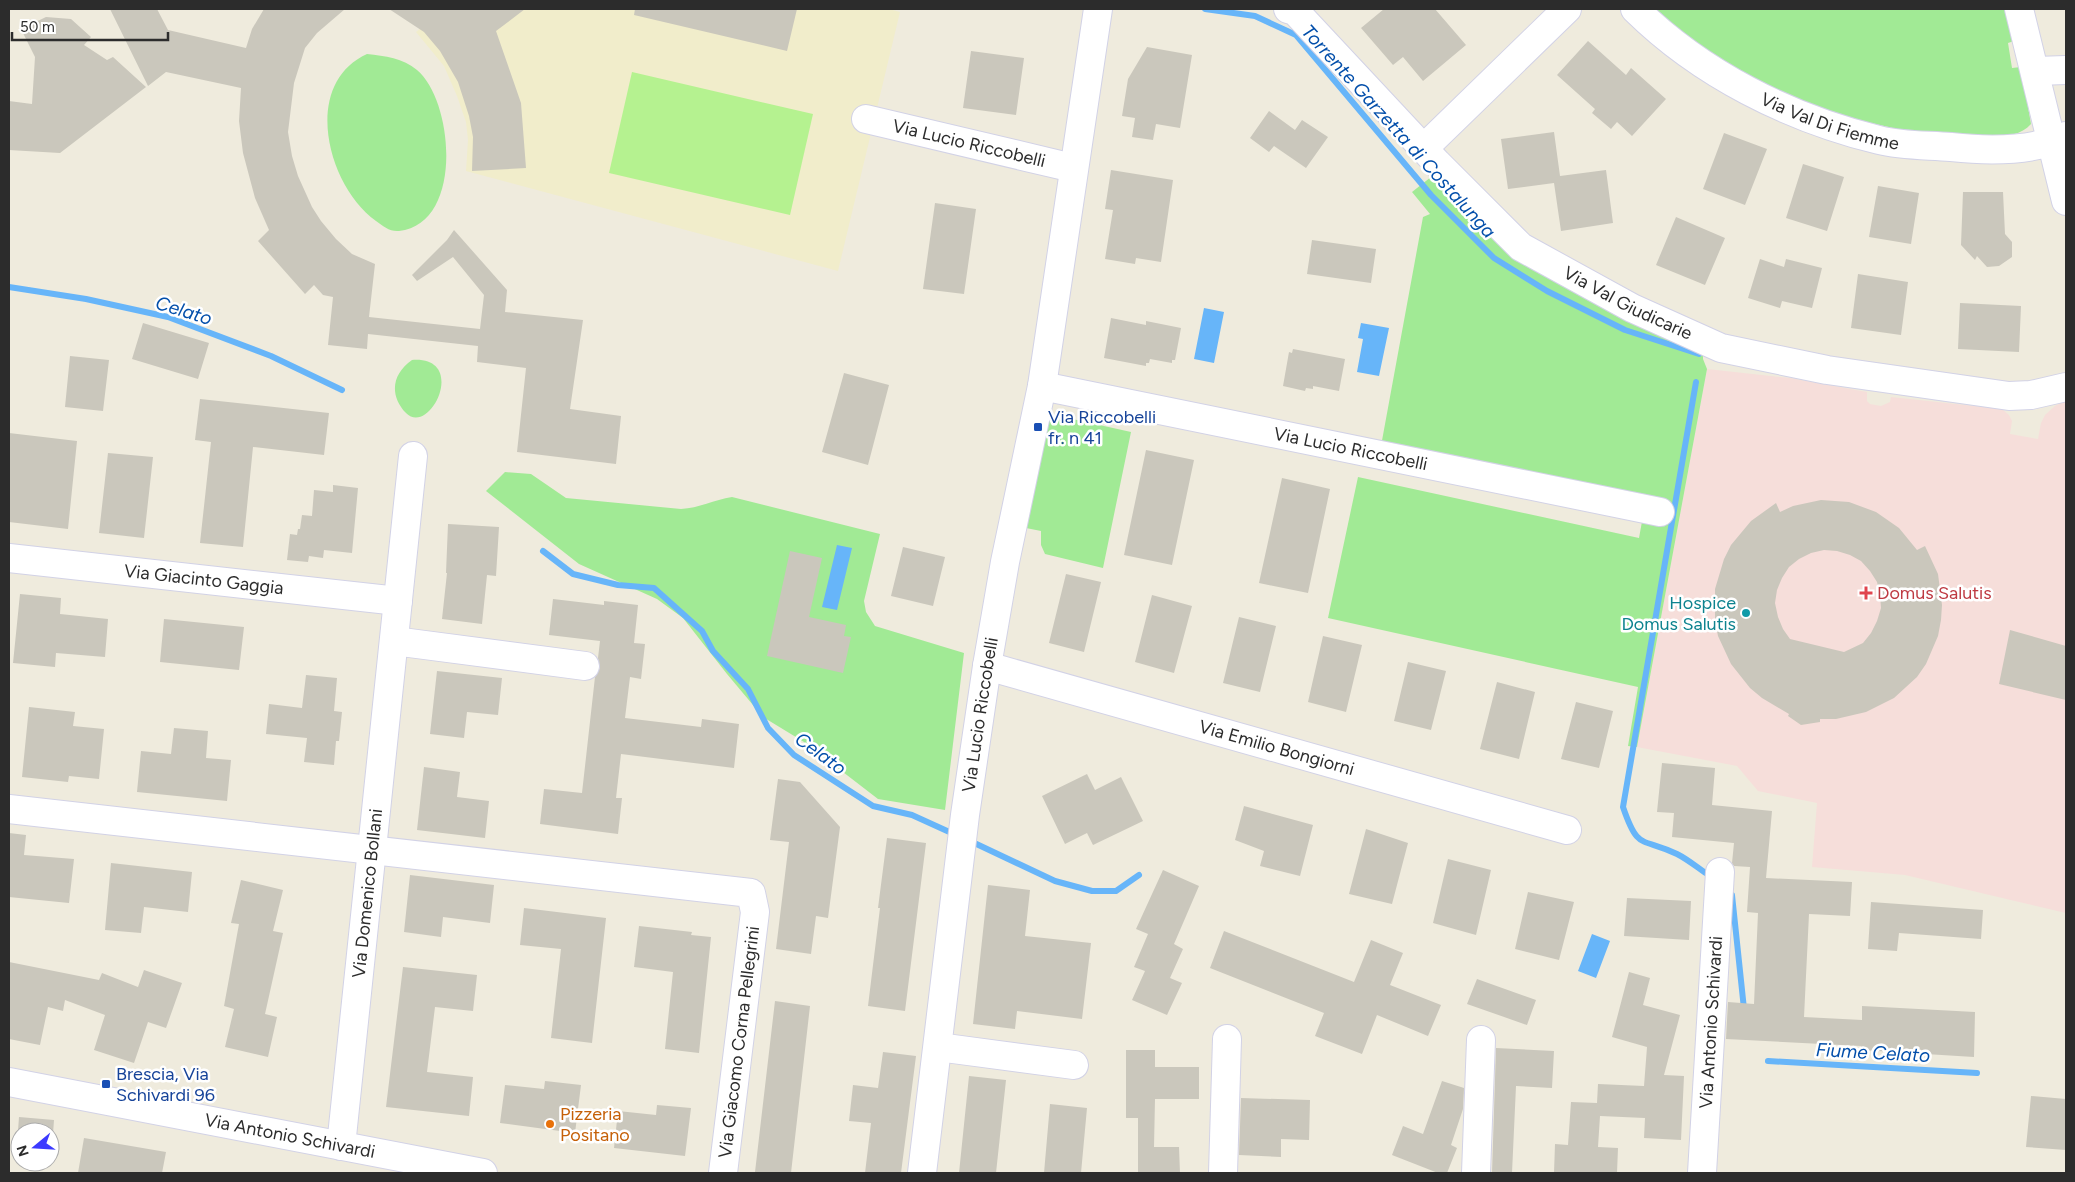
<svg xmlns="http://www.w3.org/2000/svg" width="2075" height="1182" font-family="Figtree,sans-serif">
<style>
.education{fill:#f1edcb}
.medical{fill:#f6deda}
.green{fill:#a1ea95}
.pitch{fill:#b5f290}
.water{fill:#67b5f9}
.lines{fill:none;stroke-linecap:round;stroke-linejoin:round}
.stream{stroke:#67b5f9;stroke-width:6}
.building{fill:#cac7bc;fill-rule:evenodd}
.minor-casing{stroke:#d2d2e6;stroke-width:30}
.minor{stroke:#fff;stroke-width:28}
.transit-dot{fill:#1a4fb4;stroke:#fff;stroke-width:2}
.health-dot{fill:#e0444e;stroke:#fff;stroke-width:2}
.culture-dot{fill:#0f9aa8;stroke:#fff;stroke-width:2}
.food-dot{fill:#e8710a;stroke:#fff;stroke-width:2}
.labels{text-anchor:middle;stroke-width:5;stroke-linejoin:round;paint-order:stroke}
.street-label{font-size:18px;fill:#2c2c2c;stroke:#fff}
.transit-label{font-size:18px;fill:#164399;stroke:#fff;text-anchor:start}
.health-label{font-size:18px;fill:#be3a42;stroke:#fff;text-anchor:start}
.culture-label{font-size:18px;fill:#0d838f;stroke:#fff;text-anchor:end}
.food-label{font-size:18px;fill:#c56008;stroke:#fff;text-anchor:start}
.water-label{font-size:19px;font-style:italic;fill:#024eaa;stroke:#fff}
</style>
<rect width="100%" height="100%" fill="#efebdd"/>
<path class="education" d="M445,9H889L900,12L838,271L466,171L468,140L466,122L457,96L444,66L416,32Z"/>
<path class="medical" d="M1707,369L1790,378L1867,392V401L1870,404L1881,406L1890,402L1891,397L2002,409L2009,415L2012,421L2010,434L2038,439L2041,423L2045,415L2055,406L2066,400V913L1905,875L1812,867L1817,803L1758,791L1737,766L1637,747Z"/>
<path class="green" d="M1656,9H2006L2014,41L2008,43L2012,68L2021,67L2031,124C2018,139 1997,135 1978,136C1903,139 1811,109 1744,75C1734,70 1725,62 1716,56C1694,41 1675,27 1656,9Z
M367,54C385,56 403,58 417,70C454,101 464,224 399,231C390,232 383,226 376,221C327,186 301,84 367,54Z
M1431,177L1440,187L1515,256L1703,348V359L1707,369L1637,747L1628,746L1638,687L1328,618L1358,477L1639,538L1643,516L1381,446L1423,217L1430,214L1412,192Z
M412,360C469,356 430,437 406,413C389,395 392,374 412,360Z
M1050,414L1131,432L1103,568L1045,554L1041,545V531L1026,528Z
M505,472L531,474L566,498L681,509C699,508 714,500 732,497L880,534L864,601L866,612L875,626L964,653L945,810L878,799L804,742L763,717L727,674L683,618L657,599L579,564L486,491Z"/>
<path class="pitch" d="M632,72L813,114L790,215L609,173Z"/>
<path class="water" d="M1204,308L1224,312L1214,363L1194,359Z
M1361,323L1389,328L1379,376L1357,372L1363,339L1358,338Z
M837,545L852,548L837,610L822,607Z
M1592,934L1610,941L1596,978L1578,971Z"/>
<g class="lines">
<path class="stream" d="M1205,9L1255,16L1296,35L1431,195L1494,258L1547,291L1625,330L1699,354
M9,287L86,299L168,317L271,356L342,390
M1696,382L1623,807C1638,851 1641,837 1677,854C1689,860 1699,869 1710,876
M543,551L573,574L618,585L654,588L702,631L713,651L748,689L768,728L794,755L873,806L912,815L956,835
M968,840L1055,881L1092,891H1116L1139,875
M1732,895L1744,1009
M1768,1061L1977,1073"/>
</g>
<path class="building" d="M110,9H157L168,30L246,48L252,29L264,9H345L317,33L305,48L294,83L288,132L292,156L298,176L312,207L321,221L336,239L352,254L375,264L369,317L480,329L484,295L453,257L417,281L412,275L447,240L454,230L507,290L505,312L583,320L570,409L621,416L616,464L517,452L526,368L477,362L478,346L368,334L367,349L328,345L333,297L323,295L314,285L305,294L258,241L269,230L255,198L243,153L239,121L241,88L166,72L148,86Z
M389,9H525L496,31L521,103L526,168L472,171L473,137L469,116L458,82L440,51L424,32Z
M635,9H797L787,51L634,15Z
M1384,9H1435L1466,45L1423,81L1403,57L1393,65L1361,28Z
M46,17L71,19L91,37L84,45L107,60L113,57L146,87L60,153L9,150V101L32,104L35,57L21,29Z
M1588,41L1626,75L1631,68L1666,99L1632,136L1617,122L1611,129L1592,113L1595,109L1557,75Z
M1147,47L1192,55L1180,128L1156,124L1153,140L1132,137L1135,118L1122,116L1128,79Z
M971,51L1024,58L1016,115L963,108Z
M1269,111L1295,130L1302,120L1328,137L1306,168L1274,146L1269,152L1250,138Z
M1554,132L1560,176L1606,170L1613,223L1561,231L1554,183L1508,189L1501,139Z
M1724,133L1767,149L1745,205L1703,189Z
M1803,164L1844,177L1827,231L1786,218Z
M1111,170L1173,180L1161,262L1136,258L1135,264L1105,259L1113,210L1105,209Z
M1878,186L1919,193L1911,244L1869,237Z
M1963,192H2003L2005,234L2012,242V257L1999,266L1987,267L1977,256L1975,260L1961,245Z
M935,203L976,209L964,294L923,289Z
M1676,217L1725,238L1705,285L1656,265Z
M1312,240L1376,249L1371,283L1307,274Z
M1760,259L1784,267L1786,259L1822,268L1812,308L1782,301L1780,308L1748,298Z
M1858,274L1908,282L1901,335L1851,328Z
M1960,303L2021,306L2019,352L1958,349Z
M1111,318L1146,325V321L1181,328L1175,360H1172V363L1150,359L1149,363H1146V366L1104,358Z
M143,323L209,343L198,379L132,359Z
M1293,349L1345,359L1339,391L1313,386V389L1306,388L1305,391L1283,386L1289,352L1292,353Z
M70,356L109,360L103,411L65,407Z
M844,373L889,385L868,465L822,452Z
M200,399L329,413L324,455L253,447L243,547L200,543L211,442L195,440Z
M9,433L77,441L68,529L9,522Z
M1146,450L1194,460L1172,565L1124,555Z
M108,453L153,457L144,538L99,533Z
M1282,478L1330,489L1308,593L1259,583Z
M333,485L358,488L352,553L324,550L323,558L309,556L308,562L287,560L290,534L297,535L298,529H300L302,515L312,516L314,490L333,492Z
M1821,500L1849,502L1876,512L1899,528L1917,550L1925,546L1938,574L1942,605L1941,620L1938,636L1926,664L1917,677L1894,698L1866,712L1836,719H1820V722L1801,725L1788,716L1789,714L1762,698L1750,688L1731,664L1718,636L1715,620V589L1724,559L1731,545L1751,521L1776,503L1780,512L1793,506ZM1824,550L1837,551L1850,555L1861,561L1870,571L1877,582L1880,595L1881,608L1877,621L1871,633L1863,643L1844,652L1790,639L1783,629L1778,617L1775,603L1777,590L1782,578L1789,567L1799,559L1811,553Z
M448,524L499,527L496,576L487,575L482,624L442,619L447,573H446Z
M903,547L945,557L933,606L891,596Z
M790,551L822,558L809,617L846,625L844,636L851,637L843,673L767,656Z
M1066,574L1101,582L1084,652L1049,643Z
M20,594L61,598L60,614L108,619L105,657L56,653L55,667L13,663Z
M1152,595L1192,606L1174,673L1135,662Z
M553,599L604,605V601L638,605L634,643L645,644L641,679L630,677L625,718L701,727L702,719L739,724L734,768L621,754L616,798H622L618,834L540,824L544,789L582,793L595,677L600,668L598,658L600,641L549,635Z
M1239,617L1276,626L1260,692L1223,683Z
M164,619L244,627L239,670L160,662Z
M2010,630L2066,646V700L1999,684Z
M1323,636L1362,645L1346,712L1308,702Z
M1408,662L1446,671L1431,730L1394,721Z
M437,671L502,678L498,715L467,712L464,738L430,734Z
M306,675L337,678L334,711L342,712L339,741H336L334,765L304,762L307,738L266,734L269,704L302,708Z
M1497,682L1535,692L1519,759L1480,749Z
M1576,702L1613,711L1599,768L1561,759Z
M29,707L75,712L73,726L104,729L99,779L69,776L68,782L22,777Z
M174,728L208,731L206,758L231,760L227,801L137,792L141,751L171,754Z
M1662,763L1715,768L1712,805L1772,811L1766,878L1852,882L1850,916L1809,914L1804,1017L1862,1020V1006L1975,1012L1974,1057L1861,1050V1046L1726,1039L1728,1002L1754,1004L1758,913L1747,912L1750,867L1734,866L1732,863L1734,843L1672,837L1674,813L1657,812Z
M424,767L460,772L457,797L489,801L485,838L417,830Z
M1087,774L1095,790L1121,777L1143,821L1093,845L1087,833L1065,844L1042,796Z
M778,779L800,782L840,827L828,918L816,916L811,954L776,949L789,842L770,840Z
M1244,806L1313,825L1300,876L1260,866L1264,851L1235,840Z
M1366,829L1408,843L1392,904L1349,894Z
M9,833L26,835L24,855L74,859L69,903L9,897Z
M887,838L926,843L905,1011L868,1006L880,908H878Z
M1448,859L1491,870L1476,935L1433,923Z
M111,863L192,872L188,912L144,907L141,933L105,930Z
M1163,870L1199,886L1174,944L1183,949L1170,978L1182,983L1167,1015L1132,1000L1145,971L1134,967L1148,934L1136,929Z
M410,875L494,885L490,923L443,917L441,937L404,932Z
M241,880L283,890L273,931L283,933L265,1014L277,1017L268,1057L225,1047L234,1009L224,1006L239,924L231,923Z
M988,885L1030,890L1025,936L1091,943L1082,1019L1017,1011L1015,1029L973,1024Z
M1528,892L1574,902L1559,960L1515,949Z
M1627,898L1691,901L1689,940L1624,936Z
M1871,902L1983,910L1981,939L1899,933L1897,951L1868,949Z
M524,908L606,918L592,1043L551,1038L561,949L520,945Z
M639,926L692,932L691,935L711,937L699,1053L665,1049L673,972L634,967Z
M1224,931L1354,982L1371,940L1403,953L1390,985L1441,1005L1428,1036L1377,1015L1362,1054L1315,1036L1324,1013L1210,968Z
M9,962L99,980L102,973L138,987L144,970L182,983L166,1028L148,1022L134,1063L94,1050L105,1015L65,1000L63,1011L48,1007L40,1045L9,1039Z
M403,967L477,975L473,1011L435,1007L427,1072L473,1077L469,1116L386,1107Z
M1629,972L1650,978L1643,1005L1680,1015L1664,1075L1684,1076L1681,1140L1644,1138L1645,1118L1600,1116L1598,1147L1618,1148L1617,1173H1554L1555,1144L1568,1145L1571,1102L1597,1103L1598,1084L1644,1086L1647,1047L1612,1037Z
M1477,979L1536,1000L1527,1025L1467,1004Z
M775,1001L810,1006L791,1173L755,1172Z
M1496,1048L1554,1051L1552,1088L1516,1086L1512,1173H1492Z
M1126,1050H1155V1067H1199V1099H1155L1154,1147H1179L1180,1173H1138V1118H1126Z
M883,1052L916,1056L901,1173H865L871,1123L849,1121L853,1085L878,1088Z
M969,1076L1006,1080L996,1173H959Z
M545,1081L581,1085L575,1133L500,1123L505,1085L544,1089Z
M1442,1081L1464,1088L1463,1109L1451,1145L1457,1148L1447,1173H1438L1392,1155L1403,1126L1423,1134Z
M2031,1096L2066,1099V1150L2026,1147Z
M1241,1098L1310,1100L1309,1140L1281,1139V1157L1239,1155Z
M1050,1104L1087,1108L1081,1173H1044Z
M657,1105L691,1108L685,1156L614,1148L618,1111L656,1115Z
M19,1117L54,1120L51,1161L50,1132H20V1158H16Z
M84,1138L166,1152L162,1173H78Z"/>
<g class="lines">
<g class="minor-casing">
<g id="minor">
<path id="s1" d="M1288,9L1295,11L1437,163L1521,247L1632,308L1721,348L1827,370L2009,396L2031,395L2066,387"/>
<path id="s2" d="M1635,9C1701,74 1789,118 1879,140C1902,146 1928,145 1951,147C1988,151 2032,152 2066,136"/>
<path d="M2019,9L2066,201"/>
<path d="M2036,71L2066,70"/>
<path id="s3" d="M866,119L1073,168"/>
<path d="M1424,148L1567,9"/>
<path id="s4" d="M1042,386L1660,512"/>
<path id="s5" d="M9,558L398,601"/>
<path d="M394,641L585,666"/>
<path id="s6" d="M987,666L1567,830"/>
<path d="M9,809L751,893L755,912L723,1173"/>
<path d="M938,1047L1074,1065"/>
<path id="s7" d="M9,1082L483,1173"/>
<path id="s8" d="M341,1146L413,456"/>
<path id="s9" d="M922,1173L965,815L987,666L1005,562L1042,386L1098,9"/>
<path d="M1223,1173L1227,1039"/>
<path d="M1476,1173L1481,1040"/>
<path id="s10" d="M1702,1173L1720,872"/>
</g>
</g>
<use href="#minor" class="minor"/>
</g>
<g class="transit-dot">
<rect x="1033" y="422" width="10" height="10" rx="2.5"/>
<rect x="101" y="1079" width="10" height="10" rx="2.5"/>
</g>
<path class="health-dot" d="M1863.5 585.5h5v5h5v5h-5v5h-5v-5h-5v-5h5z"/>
<circle class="culture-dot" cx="1746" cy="613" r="5"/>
<circle class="food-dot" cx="550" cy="1124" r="5"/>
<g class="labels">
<g class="street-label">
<text dy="6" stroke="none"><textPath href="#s2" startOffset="228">Via Val Di Fiemme</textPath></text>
<text dy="6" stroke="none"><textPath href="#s3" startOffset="106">Via Lucio Riccobelli</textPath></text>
<text dy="6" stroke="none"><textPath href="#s1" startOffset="455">Via Val Giudicarie</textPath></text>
<text dy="6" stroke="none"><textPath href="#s4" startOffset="315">Via Lucio Riccobelli</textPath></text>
<text dy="6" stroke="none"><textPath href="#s5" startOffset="196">Via Giacinto Gaggia</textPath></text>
<text dy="6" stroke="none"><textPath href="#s9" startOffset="462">Via Lucio Riccobelli</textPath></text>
<text dy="6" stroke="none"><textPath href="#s6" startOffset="301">Via Emilio Bongiorni</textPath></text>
<text dy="6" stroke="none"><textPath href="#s8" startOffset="254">Via Domenico Bollani</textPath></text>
<text dy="6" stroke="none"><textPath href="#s10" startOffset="151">Via Antonio Schivardi</textPath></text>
<text transform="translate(739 1042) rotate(-83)" y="6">Via Giacomo Corna Pellegrini</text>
<text dy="6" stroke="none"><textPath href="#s7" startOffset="286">Via Antonio Schivardi</textPath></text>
</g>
<g class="transit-label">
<text x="1048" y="423">Via Riccobelli<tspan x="1048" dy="21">fr. n 41</tspan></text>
<text x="116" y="1080">Brescia, Via<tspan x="116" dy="21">Schivardi 96</tspan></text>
</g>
<g class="health-label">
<text x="1877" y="599">Domus Salutis</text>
</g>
<g class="culture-label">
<text x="1736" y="609">Hospice<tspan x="1736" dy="21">Domus Salutis</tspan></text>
</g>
<g class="food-label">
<text x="560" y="1120">Pizzeria<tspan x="560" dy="21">Positano</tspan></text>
</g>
<g class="water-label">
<text transform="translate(1399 131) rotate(48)" y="7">Torrente Garzetta di Costalunga</text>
<text transform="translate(184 310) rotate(17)" y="7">Celato</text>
<text transform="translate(821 753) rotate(36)" y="7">Celato</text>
<text transform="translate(1873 1052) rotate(3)" y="7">Fiume Celato</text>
</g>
</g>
<rect width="2075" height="1182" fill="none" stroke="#2c2c2c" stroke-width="20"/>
<g transform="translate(35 1147) rotate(252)"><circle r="24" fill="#ffffff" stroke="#ababab"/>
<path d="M0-4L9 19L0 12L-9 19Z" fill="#3c3aff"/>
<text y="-8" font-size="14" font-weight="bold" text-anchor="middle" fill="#2c2c2c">N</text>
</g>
<path d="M12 32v8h156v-8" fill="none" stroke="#2c2c2c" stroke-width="2.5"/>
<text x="20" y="32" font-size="15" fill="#2c2c2c" stroke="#ffffff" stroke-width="4" paint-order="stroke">50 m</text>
</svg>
